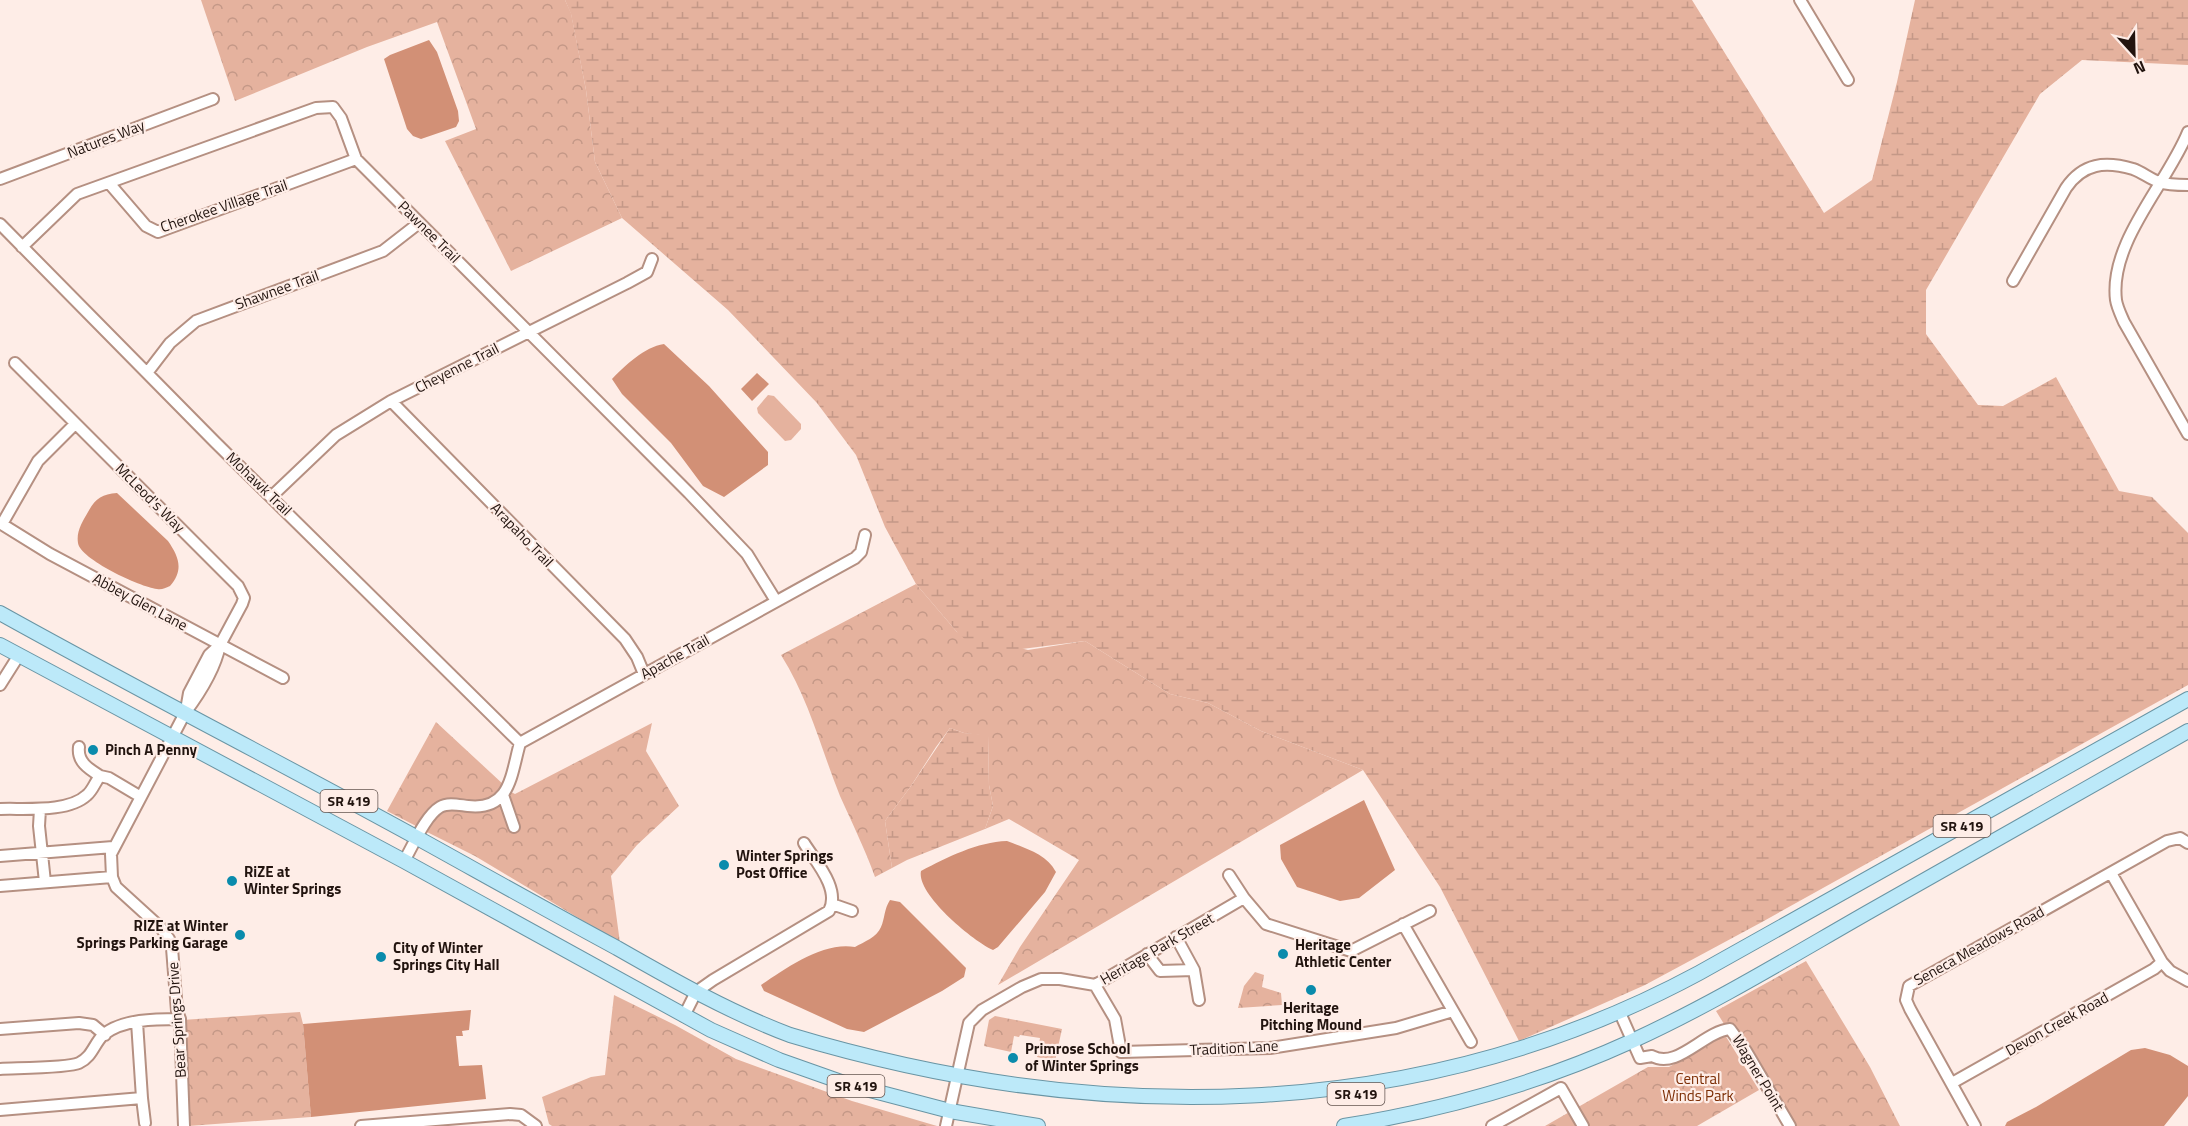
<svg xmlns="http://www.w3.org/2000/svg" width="2188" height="1126" font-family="'Titillium Web',sans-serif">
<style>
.forest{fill:url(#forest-crowns)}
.wetland{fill:url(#wetland-marsh)}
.pitch{fill:#e5b29e}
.water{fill:#d29076}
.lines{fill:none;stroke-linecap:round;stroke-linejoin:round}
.minor-casing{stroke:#b59082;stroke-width:14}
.major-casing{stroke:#6a95a4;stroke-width:16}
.minor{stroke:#fff;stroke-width:10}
.major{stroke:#bce9f9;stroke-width:14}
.poi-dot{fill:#0a8bac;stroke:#feede7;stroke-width:2}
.labels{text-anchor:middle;stroke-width:4.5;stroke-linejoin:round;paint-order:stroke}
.shield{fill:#feede7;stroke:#645550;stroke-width:1.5}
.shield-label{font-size:14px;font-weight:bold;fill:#22140f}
.street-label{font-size:15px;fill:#22140f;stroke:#feede7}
.poi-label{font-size:15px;font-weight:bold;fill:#22140f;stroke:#feede7;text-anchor:start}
.park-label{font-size:15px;fill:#7c2d04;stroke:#feede7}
</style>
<defs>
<pattern id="forest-crowns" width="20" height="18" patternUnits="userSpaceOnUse" patternTransform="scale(1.5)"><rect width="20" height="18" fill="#e5b29e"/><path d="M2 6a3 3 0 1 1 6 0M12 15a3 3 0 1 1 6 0" fill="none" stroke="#c49887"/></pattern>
<pattern id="wetland-marsh" width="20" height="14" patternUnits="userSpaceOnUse" patternTransform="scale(1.5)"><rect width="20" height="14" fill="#e5b29e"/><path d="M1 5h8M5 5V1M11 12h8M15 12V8" fill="none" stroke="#c49887"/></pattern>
</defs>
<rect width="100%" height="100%" fill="#feede7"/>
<path class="forest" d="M201,0H565L571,13L586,90L595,162L622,218L511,271L445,141L476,129L437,22L367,47L235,101Z
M916,584L957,632L1028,650L1085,641L1170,694L1208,703L1261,731L1363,770L998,985L1020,947L1079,860L1009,819L985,829L993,806L989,785L988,736L964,733L950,728L936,747L911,786L885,821L892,868L875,877C865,849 852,823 840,796C821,749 809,699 781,655Z
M436,722L504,785C487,817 459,790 440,802C432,807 424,820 418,827L387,811Z
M652,723L646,751L679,806L637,845L611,876L620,943L475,856L427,832C452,789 467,824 501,804L512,833L520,830L508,797L511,792L515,794Z
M1806,961L1870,1067L1900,1126H1795L1737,1028L1732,1024H1724L1716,1011Z
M1255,972L1264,975L1262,987L1281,993L1282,1005L1238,1008L1244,986Z
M614,995L675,1025L736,1059L852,1101L937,1126H552L549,1124L542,1097L591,1077L605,1075Z
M300,1012L303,1024L311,1117L188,1126L182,1020Z
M995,1016L1062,1029L1055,1061L1037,1057L1040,1038L1020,1035L1019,1037L1014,1036L1011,1052L984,1046L989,1020Z
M1725,1035L1759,1090L1697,1126H1545L1648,1067H1669Z"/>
<path class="wetland" d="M565,0H1692L1824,213L1872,180L1897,82L1915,0H2188V65L2082,60L2040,94L1926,290V334L1978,405L2003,406L2056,377L2119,491L2152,497L2188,533V685L1762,922L1645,985L1519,1041L1440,887L1363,770L1261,731L1208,703L1170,694L1085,641L981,654L957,632L916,584L885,527L856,455L817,403L728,310L622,218L595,162L586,90L571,14Z
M950,728L964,733L988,735L989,785L993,806L985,829L907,860L892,868L885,821L911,786Z"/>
<path class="pitch" d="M768,395L774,396L801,424V429L791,440L785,441L758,413L757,408Z"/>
<path class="water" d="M429,40L437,52L458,111L459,121L456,127L421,139L413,136L407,129L384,59L390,55Z
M664,344L709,386L768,452V465L724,497L703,486L671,443L622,394L612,379C626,365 644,347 664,344Z
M757,373L769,384L752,401L741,389Z
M117,493L168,541C179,557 184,570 170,586C165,588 162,590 157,589C140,587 80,559 78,543C76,531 83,521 88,512C95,499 102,494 117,493Z
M1364,800L1395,870L1359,898L1340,901L1297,887L1281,859L1280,845Z
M1007,841C1025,848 1047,854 1056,872L1045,892L998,947L993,950C973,941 916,894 921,871C948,857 977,842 1007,841Z
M890,900L900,902L966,968L964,977L942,991L864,1032L847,1029L764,991L761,985C786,968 824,941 855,947C864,942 877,937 881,927C885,918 884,909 890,900Z
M471,1010L469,1030L462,1031L463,1036H456L459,1066L482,1065L486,1099L311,1117L303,1024Z
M2145,1048L2170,1055L2188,1066V1096L2164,1126H2005L2007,1122L2036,1107L2131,1050Z"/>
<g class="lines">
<g class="minor-casing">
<path id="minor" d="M1800,0L1848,80
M2188,132C2167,184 2109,242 2116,300C2117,307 2121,315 2124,322L2188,434
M0,179L213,99
M109,183L146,226L158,232L356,159
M0,224L215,442L520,743
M22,247L77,194L316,108L333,107L341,118L356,159L689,493L747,554L776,601
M2013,281L2066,188C2083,163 2105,161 2133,169C2142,172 2150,179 2159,182C2168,185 2179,185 2188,185
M15,363L238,586L244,598L242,604L220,645L209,655L189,693L186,710
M147,373L170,343L196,321L383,251L419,223
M391,401L625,639L637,657L644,674
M272,496L336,435L391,401L627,283L647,272L652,259
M0,523L50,554L283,678
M2,524L38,461L75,424
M0,685L19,655
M79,747C77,762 89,769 100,776
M503,795L514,827
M0,809C24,808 68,813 87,795C93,790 95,782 100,776L109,778L141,797
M40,809L39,826L45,882
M0,856L113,847
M404,861C413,846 425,816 440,807C448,802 459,805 468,806C511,811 511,774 520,743L855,558L861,552L865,535
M2111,873L2162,962L2170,971L2188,981
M1229,875L1244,898L1266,924L1351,951L1430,911
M0,886L112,877
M832,904L852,911
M1403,924L1471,1042
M1176,937L1194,970L1199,1000
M1147,954L1160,971L1194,970
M1095,985L1115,1019L1121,1052L1270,1048L1396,1028L1453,1011
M1620,1013L1640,1058L1652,1056C1677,1070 1703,1032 1730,1029L1746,1051L1790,1126
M684,1016L696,992L713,980L829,911C841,889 815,861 804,843
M0,1029L79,1023L93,1025L105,1035
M0,1069C15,1068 68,1068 79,1063C92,1057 94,1044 103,1035C122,1019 156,1019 180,1019
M1952,1083L2154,969L2162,962
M142,1098L145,1123
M0,1110L142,1098L137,1022
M184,1126L180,1019L177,1011L172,948L169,939L161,928L116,887L112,877L111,854L185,713C200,693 215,670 220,645
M361,1126L510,1114L521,1115L536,1126
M946,1126L969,1023L982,1010L1022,987L1041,979H1060L1095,985L1244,898
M1492,1126L1561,1088L1583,1126
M1975,1126L1910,1009L1906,1000L1909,986L2167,841L2180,838L2188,843"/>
</g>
<g class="major-casing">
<path id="major" d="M0,613C140,691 283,764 423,841C488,877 552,913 617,948C673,980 729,1012 790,1035C1093,1126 1415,1126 1699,973L2188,699
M0,645L404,861L711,1030L779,1060L847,1084L950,1111L1038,1126
M1344,1126C1443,1110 1540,1083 1632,1041C1715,1003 1793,955 1872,910C1977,850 2083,791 2188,731"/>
</g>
<use href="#minor" class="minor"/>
<use href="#major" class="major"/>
</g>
<g class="poi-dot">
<circle cx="93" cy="750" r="6"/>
<circle cx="724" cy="865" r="6"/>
<circle cx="232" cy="881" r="6"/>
<circle cx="240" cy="935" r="6"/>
<circle cx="1283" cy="954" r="6"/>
<circle cx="381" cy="957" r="6"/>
<circle cx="1311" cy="990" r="6"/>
<circle cx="1013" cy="1058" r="6"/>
</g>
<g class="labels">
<g class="shield">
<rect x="320.5" y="790" width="57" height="22" rx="4.5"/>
<rect x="1933.5" y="815" width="57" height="22" rx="4.5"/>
<rect x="827.5" y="1075" width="57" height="22" rx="4.5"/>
<rect x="1327.5" y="1083" width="57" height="22" rx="4.5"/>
</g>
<g class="shield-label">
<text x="349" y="806">SR 419</text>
<text x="1962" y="831">SR 419</text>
<text x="856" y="1091">SR 419</text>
<text x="1356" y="1099">SR 419</text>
</g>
<g class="street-label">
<text transform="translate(106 139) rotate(-21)" y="5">Natures Way</text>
<text transform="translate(224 206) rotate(-19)" y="5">Cherokee Village Trail</text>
<text transform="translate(429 232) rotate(45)" y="5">Pawnee Trail</text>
<text transform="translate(277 290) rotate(-20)" y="5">Shawnee Trail</text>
<text transform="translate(457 368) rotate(-27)" y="5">Cheyenne Trail</text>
<text transform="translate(259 484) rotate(44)" y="5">Mohawk Trail</text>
<text transform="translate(150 498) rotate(45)" y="5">McLeod's Way</text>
<text transform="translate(522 535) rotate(46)" y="5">Arapaho Trail</text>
<text transform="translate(140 602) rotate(28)" y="5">Abbey Glen Lane</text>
<text transform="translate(675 657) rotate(-29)" y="5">Apache Trail</text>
<text transform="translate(1979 946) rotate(-29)" y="5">Seneca Meadows Road</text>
<text transform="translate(1157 949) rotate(-30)" y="5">Heritage Park Street</text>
<text transform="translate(177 1020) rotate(-94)" y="5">Bear Springs Drive</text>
<text transform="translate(2057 1024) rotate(-29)" y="5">Devon Creek Road</text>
<text transform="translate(1234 1048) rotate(-3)" y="5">Tradition Lane</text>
<text transform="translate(1758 1073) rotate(59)" y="5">Wagner Point</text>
</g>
<g class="poi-label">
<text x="105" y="755">Pinch A Penny</text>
<text x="736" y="861">Winter Springs<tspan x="736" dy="17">Post Office</tspan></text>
<text x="244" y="877">RiZE at<tspan x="244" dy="17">Winter Springs</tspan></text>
<text x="228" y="931" text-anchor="end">RIZE at Winter<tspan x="228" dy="17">Springs Parking Garage</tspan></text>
<text x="1295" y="950">Heritage<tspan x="1295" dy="17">Athletic Center</tspan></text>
<text x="393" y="953">City of Winter<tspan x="393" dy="17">Springs City Hall</tspan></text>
<text x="1311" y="1013" text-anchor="middle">Heritage<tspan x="1311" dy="17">Pitching Mound</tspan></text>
<text x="1025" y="1054">Primrose School<tspan x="1025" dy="17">of Winter Springs</tspan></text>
</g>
<g class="park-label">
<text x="1698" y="1084">Central<tspan x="1698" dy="17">Winds Park</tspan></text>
</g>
</g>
<g transform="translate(2134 54) rotate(158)" stroke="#feede7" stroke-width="4.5" paint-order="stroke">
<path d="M0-4.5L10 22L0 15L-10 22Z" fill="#22140f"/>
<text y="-9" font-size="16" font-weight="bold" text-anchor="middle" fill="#22140f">N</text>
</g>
</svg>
